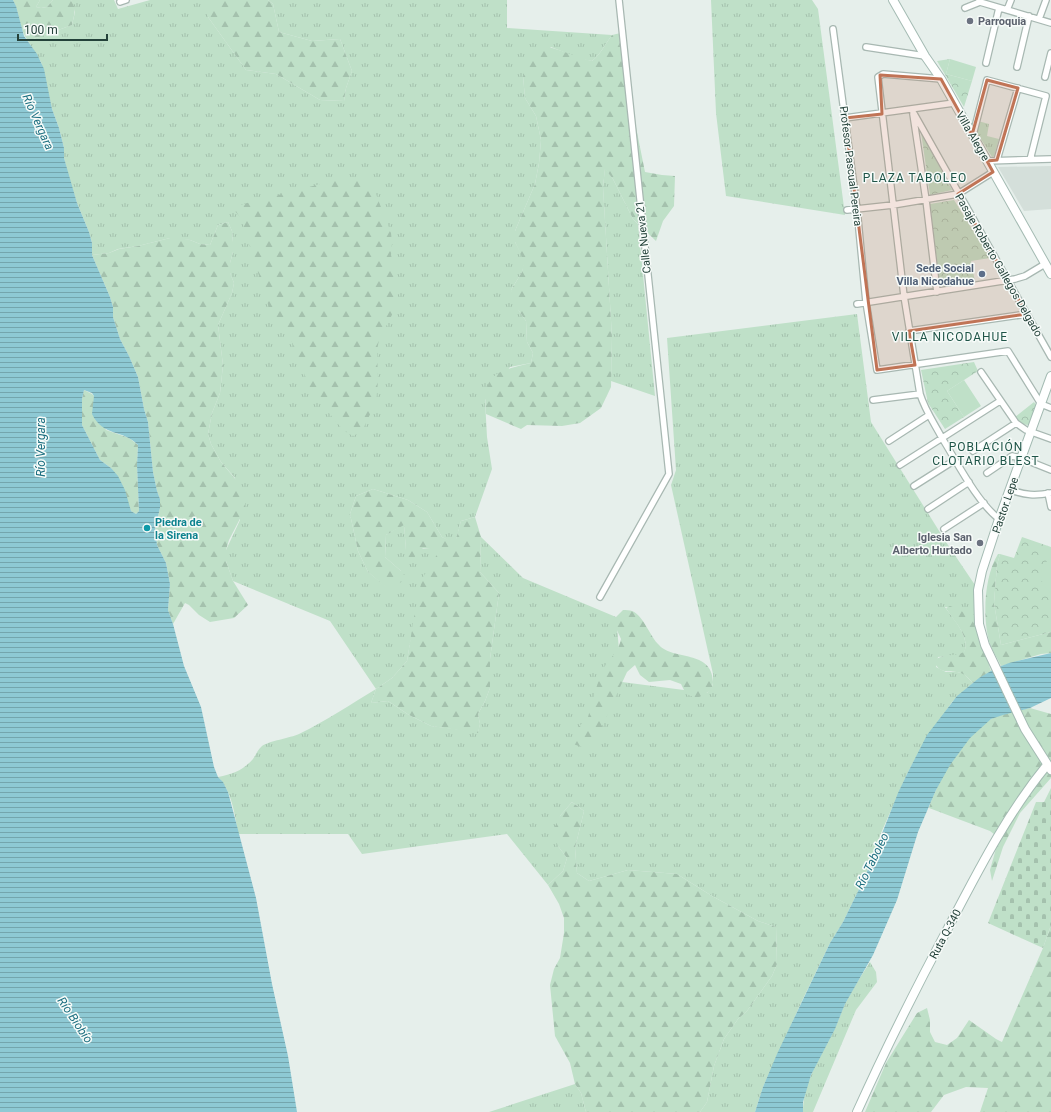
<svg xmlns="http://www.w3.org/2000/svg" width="1051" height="1112" font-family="Roboto,sans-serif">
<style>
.built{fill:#d4dfda}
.grass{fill:url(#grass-tufts)}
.forest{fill:url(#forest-firs)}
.cemetery{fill:url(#cemetery-stones)}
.park{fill:url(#park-crowns)}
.pitch{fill:#bfe0c8}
.water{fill:url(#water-rules);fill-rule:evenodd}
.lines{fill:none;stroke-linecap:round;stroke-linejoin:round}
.street-casing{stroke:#a8b8b2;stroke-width:8}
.secondary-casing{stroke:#a4bbb3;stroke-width:10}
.street{stroke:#fff;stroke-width:5.5}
.secondary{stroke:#fff;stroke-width:8}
.marked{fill:#c07456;fill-opacity:0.2;stroke:#c07456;stroke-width:3;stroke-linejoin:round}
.worship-dot{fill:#6b7280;stroke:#f7fbf9;stroke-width:1.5}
.service-dot{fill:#5c6f8a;stroke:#f7fbf9;stroke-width:1.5}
.culture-dot{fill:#0f9aa8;stroke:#f7fbf9;stroke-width:1.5}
.labels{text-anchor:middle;stroke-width:3;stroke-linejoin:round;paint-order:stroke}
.worship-label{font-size:11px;font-weight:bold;fill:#5b616d;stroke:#f7fbf9;text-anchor:start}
.street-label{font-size:11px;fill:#24423a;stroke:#f7fbf9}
.service-label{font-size:11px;font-weight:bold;fill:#4e5e75;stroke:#f7fbf9;text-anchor:end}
.culture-label{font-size:11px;font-weight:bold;fill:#0d838f;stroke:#f7fbf9;text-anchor:start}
.water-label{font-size:12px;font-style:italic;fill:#1c6f80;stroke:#f7fbf9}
.neighbourhood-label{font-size:12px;letter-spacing:1px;fill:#1f5548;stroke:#f7fbf9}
</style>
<defs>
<pattern id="grass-tufts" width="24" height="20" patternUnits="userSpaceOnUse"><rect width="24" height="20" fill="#bfe0c8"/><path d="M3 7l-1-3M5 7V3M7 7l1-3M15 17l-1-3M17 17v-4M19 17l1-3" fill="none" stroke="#a4c1ad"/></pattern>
<pattern id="forest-firs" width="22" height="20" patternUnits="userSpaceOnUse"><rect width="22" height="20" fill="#bfe0c8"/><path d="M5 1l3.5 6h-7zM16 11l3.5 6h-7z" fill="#a4c1ad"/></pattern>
<pattern id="cemetery-stones" width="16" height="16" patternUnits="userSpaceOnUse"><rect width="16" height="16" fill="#bfe0c8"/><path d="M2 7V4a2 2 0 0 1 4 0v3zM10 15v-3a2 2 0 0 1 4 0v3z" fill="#a4c1ad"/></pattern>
<pattern id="park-crowns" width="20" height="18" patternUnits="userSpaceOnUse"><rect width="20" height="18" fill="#bfe0c8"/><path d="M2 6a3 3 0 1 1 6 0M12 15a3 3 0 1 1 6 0" fill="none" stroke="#a4c1ad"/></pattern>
<pattern id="water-rules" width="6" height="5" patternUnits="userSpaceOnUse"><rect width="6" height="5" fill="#8ec9d4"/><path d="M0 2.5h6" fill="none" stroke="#74a5ad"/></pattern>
</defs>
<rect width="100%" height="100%" fill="#e6efeb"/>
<path class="built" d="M1051,166V209L1024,211L998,167Z"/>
<path class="grass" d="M40,0H53L47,7L41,8L36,7Z
M71,0H114L118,9L150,0H208V17L246,70L276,74L320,100L344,101L346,88L352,71L340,39L312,41L279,32L273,4L268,0H507V28L612,35C605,44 601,54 592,61L581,59L551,47L523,76L525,98L536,116L541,140L539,163L535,184L515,231V242L525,261L522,272L511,290L519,311L526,321L527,342L533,353L531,363L510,367L485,400L487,437L492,469L475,517L461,521L456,540L453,543L442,537L427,512L408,500L373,489L356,496L350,514L358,551L368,572L388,588L401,571L385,557L386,535L404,524L406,550L442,547L433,563L410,643L407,661L392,678L376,689L371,703L388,701L409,715L431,726L478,732L480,724L478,714L485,701L490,688V659L499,593L480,572L481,537L523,578L616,617L622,682L707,693L713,685V674L671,485L676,470L667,338L857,314L871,422L946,542L977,588L974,613V624C970,616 954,606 945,607C953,619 971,637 964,653L959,655L938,657L936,667L946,672H957L963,673L973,683L952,702L921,748L908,772L881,833L864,879L843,922L830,943L801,1003L763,1087L755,1112H700L707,1102L714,1066L724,1039L738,1019L747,1011L772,976L777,964L776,927L758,921L712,896L677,874L628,870L589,881L577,873L575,848L584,811L572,802L560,816L558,846L567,858L563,871L548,885L507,834L362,854L348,834H238C235,815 232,791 218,777C233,774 242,771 253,759C256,755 258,749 262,746C269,741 290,738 299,734C326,721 351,704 376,689L330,621L233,581L226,561V550L240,520L235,478L221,462L211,444L208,434L212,413L220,393L223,365L218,325L232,293L234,283L230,273V263L233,252V242L232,231L228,222L218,225L210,245L200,244L190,240L170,238L138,246L118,249L109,253L92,255V243L89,232L77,203L69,178L64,158V148L59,128L52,109L41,62L28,41L72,25L75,12Z
M711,0H812L818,9L845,215L726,196L716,113Z
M978,121L989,124L987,136L999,139L994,156L992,157L976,131Z
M605,168L613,179L633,219L638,224L655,396L611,381L612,337L603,187Z
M870,962L876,972L877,982L856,1010L813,1112H803C803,1081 821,1057 834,1030C838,1022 841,1013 845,1004C852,990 861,976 870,962Z
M575,1084L581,1093L586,1112H489Z"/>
<path class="forest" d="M13,0H40L36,7L41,8L47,7L53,0H71C77,9 74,15 72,25L28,41C19,29 20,13 13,0Z
M208,0H268L273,4L279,32L312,41L340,39L352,71L346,88L344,101L320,100L276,74L246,70L208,17Z
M625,32L636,127L645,172L662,175L675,176L674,206L663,221L656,241L633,219L613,179L605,169L603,187L612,337L611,387L601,408L580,423L562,426L527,425L521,429L486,414C482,374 496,371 531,363L533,353L527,342L526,321L512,301L511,290L522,272L524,261L515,242V231L535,184L539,163L541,140L536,116L525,98L523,76L526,63L531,52L540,46C558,47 574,57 592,61C601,54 605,44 612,35Z
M364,178L372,184L391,233L392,243L391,255L396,275L398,297L395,309L379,340L377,350L378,381L376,402L362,431L353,436L343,430L311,391L288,332L269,308L241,218L234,210L243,204L332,181Z
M228,222L232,231L233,242V252L230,263V273L234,283L232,293L218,325L223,365L220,393L212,413L208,434L211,444L221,462L242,487L245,498V509L229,540L226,550V561L233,581L248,605L234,618L210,622L199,615L189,605L185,603L173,624L168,610L170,584L166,563L157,545L156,539L155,529L160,508V499L157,491L153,472L148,422L144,409L138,377L129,356L120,339L113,317V307L110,297L92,255L109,253L119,249L138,246L170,238H180L190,240L200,244L210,245L218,225Z
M84,390L92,394L94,396V401L106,430L129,438L138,445L137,465L139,511L136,514L131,511L111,468L100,460L82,425V399Z
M373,489L408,500L427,512L442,537L453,542L456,539L461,521L475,517L481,537L480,572L499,593L490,659V688L485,701L478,714L480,724L478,733L431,726L409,715L388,701L371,703L376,689L392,678L407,661L414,617L422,579L441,548H423L409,563L406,550L404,525L386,535L385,557L401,571L407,579L388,589L368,572L358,551L350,514L356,496Z
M998,554H1000L997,565L994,603L1001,645L1051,632V653L1041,654L1001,666C998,659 993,652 990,644C982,620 984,576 998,554Z
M950,606C955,608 961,610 965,613C979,622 986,656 991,671L973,683C969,679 966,675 961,673C949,669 940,676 934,661C942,653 954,657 964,652C971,637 953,620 946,608Z
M623,610C626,610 630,610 632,611C644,616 650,637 659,645C673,661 712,649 713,682C713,691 704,695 697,698L686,694L681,684L670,680L649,682L640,675L635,665L627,672L599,733L593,741L585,748L573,744V733L588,717L600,675L605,666L618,649L621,639L616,628V617Z
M1030,708L1051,714V778L1020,813L1003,847L992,881L990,870L999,838L990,831L929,808C937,781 966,733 991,719C1002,713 1017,711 1030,708Z
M572,802L584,811L575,848L577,873L589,881L628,870L677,874L712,896L758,921L776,927L777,964L772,976L747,1011L738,1019L724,1039L714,1066L707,1102L700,1112H586L581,1093L575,1084L570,1063L555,1036L550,985L554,969L560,958L564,933V918L559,904L548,885L563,871L567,858L558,846L553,831L560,816Z
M1051,925V1112H980L988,1088L966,1087L944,1095L931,1112H865L886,1063L917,1013L927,1008L930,1020V1032L935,1042L947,1045L957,1038L969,1020L996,1039L1002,1042L1043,948Z"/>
<path class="cemetery" d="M1051,788V925L1043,948L988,923L1036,802H1044Z"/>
<path class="park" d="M950,59L946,74L972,81L964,107L937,61Z
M921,132L952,190L930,195Z
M954,200L990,258L971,261L975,282L940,286L930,204Z
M974,362L978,371L947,391L964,417L945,429L928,403L921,370Z
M1034,402L1036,405L1029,425L1019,424L1015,417Z
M1022,537L1051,547V632L1001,645L994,603L997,565L1000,554L1014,558Z"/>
<path class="pitch" d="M950,59L976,67L972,81L946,74Z
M964,380L981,406L964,417L947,391Z
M1051,558V593C1038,583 1037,567 1051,558Z"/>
<path class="water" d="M0,0H13L16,6L24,36L37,54L44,69L52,109L59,128L64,148V158L77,203L89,232L92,243V255L110,297L113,307V317L120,339L129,356L138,377L144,409L148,422L153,472L157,491L160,499V508L155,529L157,545L166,563L170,584L168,610L173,624L184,666L201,707L214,767L218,777L223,782L228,792L256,898L272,984L288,1056L297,1112H0ZM84,390L92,393L94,396L92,414C103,437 123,429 138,445L137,465L139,511L136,514L131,511L125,490L118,476L111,468L100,460L82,425V399Z
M1051,653V698L1030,708L1003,715L991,719L970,738L950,765L936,790L918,832L897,900L873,955L845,1004L835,1029L811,1075L803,1102V1112H755L763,1087L777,1054L808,989L830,943L843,922L864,879L898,793L908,772L927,735L957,696L979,678L996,668L1009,663Z"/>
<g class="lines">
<g class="street-casing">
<path id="street" d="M979,0L980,2L1051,23
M120,2L126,0
M965,8L980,2
M1007,10L1011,0
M1039,19L1046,0
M833,29L857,209L866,302L877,370L1008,351L1041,404L1051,408
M866,47L925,56
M986,63L999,8
M1017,67L1029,16
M1045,77L1051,53
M941,79L883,74L878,77L904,296L920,394C925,410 934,423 942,438C957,462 977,502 999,519
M912,110L1051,357
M913,114L926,200L937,292
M845,118L954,103
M973,135L987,80L1046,96L1030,160
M997,160L1018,88
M987,161L1051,159
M847,210L893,205L958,194L993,172
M857,304L1015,279L1025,276L1045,264
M909,331L1027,314
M981,372L1016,423L1026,430L1051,439
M873,400L920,394
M889,441L929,415
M973,451L1016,423
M900,465L1000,401
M987,473L1012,456L1021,458L1051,470
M914,486L955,460
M1010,490C1026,495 1034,496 1051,493
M1048,493L1051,507
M928,509L969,482
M944,529L984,503
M600,597L669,474L619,0"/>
</g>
<g class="secondary-casing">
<path id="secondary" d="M893,0L925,56L941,79L1051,274
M1051,376L999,519L982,571L978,590L979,624L985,645L1025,729L1051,770
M857,1112C885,1050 915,990 947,930C977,873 1006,815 1047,765"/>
</g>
<use href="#street" class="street"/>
<use href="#secondary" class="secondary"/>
</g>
<path class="marked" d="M880,75L941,79L972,135L987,80L1018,88L997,160L987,161L993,172L958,194L1027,314L909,331L915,365L877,370L845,118L882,114Z"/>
<g class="worship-dot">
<circle cx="970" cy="21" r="4"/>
<circle cx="980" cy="543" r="4"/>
</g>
<circle class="service-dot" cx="982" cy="274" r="4"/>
<circle class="culture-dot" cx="147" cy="528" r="4"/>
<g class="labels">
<g class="worship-label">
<text x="978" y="25">Parroquia</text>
<text x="972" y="541" text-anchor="end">Iglesia San<tspan x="972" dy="13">Alberto Hurtado</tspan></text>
</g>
<g class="street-label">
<text transform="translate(973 136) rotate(60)" y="4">Villa Alegre</text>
<text transform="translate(851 166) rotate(83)" y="4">Profesor Pascual Pereira</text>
<text transform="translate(643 237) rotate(-96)" y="4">Calle Nueva 21</text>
<text transform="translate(999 265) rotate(60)" y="4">Pasaje Roberto Gallegos Delgado</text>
<text transform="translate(1005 505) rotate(-71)" y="4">Pastor Lepe</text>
<text transform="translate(945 934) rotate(-62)" y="4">Ruta Q-340</text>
</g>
<g class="service-label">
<text x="974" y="272">Sede Social<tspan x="974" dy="13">Villa Nicodahue</tspan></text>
</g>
<g class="culture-label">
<text x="155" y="526">Piedra de<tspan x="155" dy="13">la Sirena</tspan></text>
</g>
<g class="water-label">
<text transform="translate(38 122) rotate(66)" y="4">Río Vergara</text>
<text transform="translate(41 447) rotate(-90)" y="4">Río Vergara</text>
<text transform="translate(872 861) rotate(-64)" y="4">Río Taboleo</text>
<text transform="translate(75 1020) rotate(56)" y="4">Río Biobío</text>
</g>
<g class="neighbourhood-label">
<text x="915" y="182">PLAZA TABOLEO</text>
<text x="950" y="341">VILLA NICODAHUE</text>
<text x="986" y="451">POBLACIÓN<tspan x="986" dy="14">CLOTARIO BLEST</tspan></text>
</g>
</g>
<path d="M18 34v6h89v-6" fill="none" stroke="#24423a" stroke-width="2"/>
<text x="24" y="34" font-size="12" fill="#24423a" stroke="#f7fbf9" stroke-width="3" paint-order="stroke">100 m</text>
</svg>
